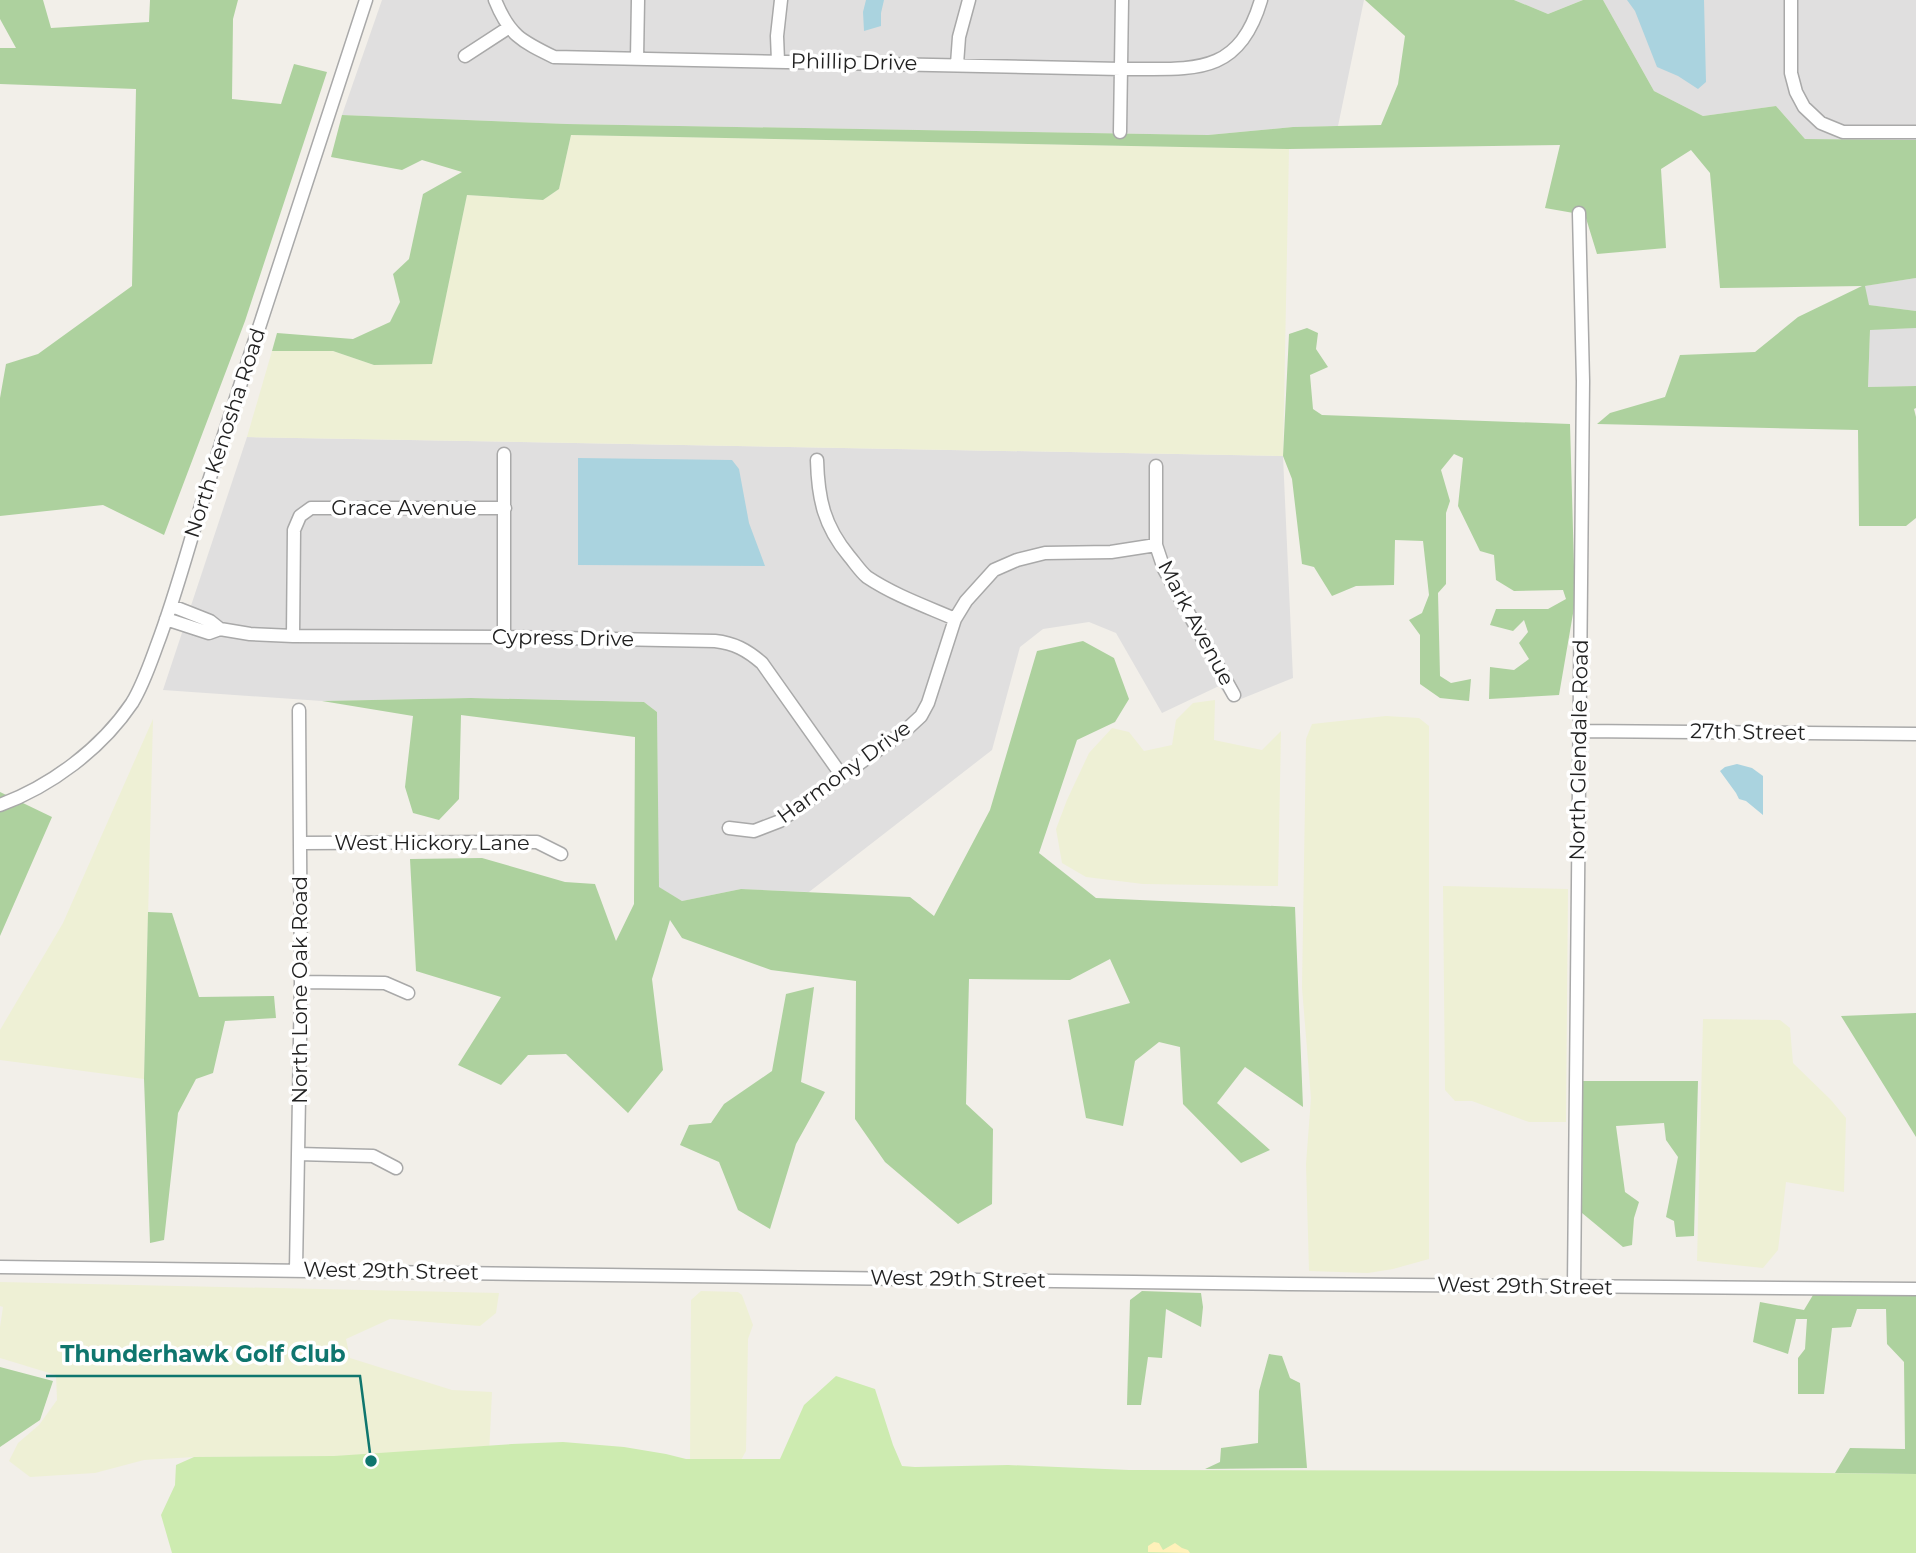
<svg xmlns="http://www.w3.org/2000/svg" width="1916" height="1553" font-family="Montserrat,sans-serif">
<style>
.residential{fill:#e0dfdf}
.farmland{fill:#eef0d5}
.grass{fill:#cdebb0}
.forest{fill:#add19e}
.sand{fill:#fff1ba}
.water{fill:#aad3df}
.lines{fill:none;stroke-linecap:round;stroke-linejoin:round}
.minor-casing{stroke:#a9a9a9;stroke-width:15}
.minor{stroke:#fff;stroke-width:12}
.labels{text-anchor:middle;stroke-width:7;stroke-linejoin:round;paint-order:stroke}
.street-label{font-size:21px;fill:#222;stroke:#fff}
.leader{fill:none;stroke:#0f766e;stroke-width:2.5}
.callout-dot{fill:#0f766e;stroke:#fff;stroke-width:2.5}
.callout-label{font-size:23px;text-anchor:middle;font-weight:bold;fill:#0f766e;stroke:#fff;stroke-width:7;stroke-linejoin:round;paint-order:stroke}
</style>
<rect width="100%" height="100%" fill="#f2efe9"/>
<path class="residential" d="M382,0H1364L1338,126L1293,127L1208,135L567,124L342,115Z
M1514,0H1583L1548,14Z
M1603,0H1916V140L1805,139L1776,106L1703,116L1654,91Z
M1916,278V311L1868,305L1864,286Z
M1916,328V386L1868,387L1870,329Z
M247,437L1283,456L1293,678L1231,703L1219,686L1162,713L1116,633L1089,622L1043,629L1020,647L992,750L809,892L741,889L682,901L658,887L657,712L644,702L471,698L322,701L163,690Z"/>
<path class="farmland" d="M571,135L1289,149L1283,456L247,437L272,351H333L374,365L432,363L467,195L543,200L559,189Z
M1215,700L1214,740L1262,750L1281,731L1278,886L1143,884L1086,877L1062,863L1056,829L1067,800L1089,753L1112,728L1129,732L1144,751L1172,745L1176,720L1193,703Z
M1386,716L1419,718L1429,726V1259L1393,1269L1368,1273L1309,1271L1306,1164L1311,1098L1302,988L1306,739L1312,724Z
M153,719L144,1079L0,1060V1030L63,923Z
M1443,886L1568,889L1566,1122H1529L1472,1101H1455L1445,1090Z
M1703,1019L1780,1020L1790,1028L1793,1063L1831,1100L1846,1118L1844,1192L1786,1182L1778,1250L1763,1268L1697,1261Z
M0,1282L499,1293L496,1313L480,1326L390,1319L346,1339L350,1358L452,1390L492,1392L489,1455L194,1457L144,1460L95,1473L30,1477L9,1461L18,1443L39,1425L57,1400L56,1375L0,1358V1327L3,1307L0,1306Z
M701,1291L738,1292L742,1295L753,1325L748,1339L746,1451L741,1460L690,1463L691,1300Z"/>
<path class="grass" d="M836,1376L875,1389L893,1445L902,1466L915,1467L1008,1465L1129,1470L1637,1471L1916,1474V1553H172L161,1515L175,1485L176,1465L194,1457L334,1456L512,1444L563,1442L624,1447L666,1454L686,1459H780L804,1405Z"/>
<path class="forest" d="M0,0H43L51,28L149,22L150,0H238L233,19L232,99L281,104L294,64L327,72L245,321L164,535L103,505L0,516V398L6,364L38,354L132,286L136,89L0,84V48H16L0,19Z
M1365,0H1514L1548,14L1583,0H1603L1654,91L1703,116L1776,106L1805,139L1916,140V278L1865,286L1869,305L1916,311V328L1870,330L1868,387L1916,386V408L1914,409L1916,417V518L1906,526H1859L1858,430L1597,424L1610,413L1665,397L1680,355L1755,352L1798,317L1862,286L1720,288L1710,173L1691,150L1661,169L1666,248L1597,254L1585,215L1545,208L1560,145L1289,149L571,135L559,189L543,200L467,195L432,364L374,365L333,351H272L277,333L353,339L390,322L400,302L393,274L409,259L423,194L462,172L422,160L402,170L331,157L342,115L567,124L1208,135L1293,127L1381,125L1398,84L1405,36Z
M1307,328L1318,333L1316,349L1328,367L1310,375L1313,409L1322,415L1570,424L1575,602L1559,695L1489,699L1490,667L1514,670L1529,659L1519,643L1528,632L1524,620L1513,631L1490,625L1496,609H1548L1566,599L1563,590L1514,591L1496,580L1494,555L1480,551L1458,506L1463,458L1454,454L1441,470L1450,501L1446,513V584L1438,593L1440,676L1451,683L1471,679L1469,701L1440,698L1420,684V635L1409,620L1422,613L1429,595L1423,541L1395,540L1394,585L1356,586L1332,596L1314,567L1302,564L1292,479L1283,456L1289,334Z
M1083,641L1114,658L1129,699L1115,722L1077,740L1039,853L1096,898L1295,907L1303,1107L1245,1067L1217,1103L1270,1150L1241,1163L1183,1104L1180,1047L1159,1042L1135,1061L1123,1126L1086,1118L1068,1020L1130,1003L1110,959L1070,980L969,979L966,1104L993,1129L992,1204L958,1224L885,1162L855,1119L856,981L771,970L682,938L670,920L652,979L663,1070L628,1113L566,1054L528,1055L501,1085L458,1065L501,997L416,971L410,859L482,858L565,882L595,884L616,941L634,904L635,737L461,715L459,799L439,820L413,813L405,787L413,716L322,701L471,698L644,702L657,712L659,887L682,901L741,889L910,897L934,916L990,810L1037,651Z
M0,792L52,817L0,936Z
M148,912L172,913L199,997L274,996L276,1018L225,1021L213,1073L196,1079L178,1113L164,1240L150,1243L144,1079Z
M814,987L801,1082L825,1092L796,1144L770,1229L738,1210L719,1162L680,1145L689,1125L711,1123L724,1104L772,1071L786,994Z
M1916,1013V1137L1841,1016Z
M1583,1081H1698L1694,1236L1676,1237L1674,1221L1666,1217L1678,1157L1666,1140L1664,1123L1616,1126L1625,1192L1639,1202L1634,1218L1632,1245L1623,1247L1582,1213Z
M1142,1291L1201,1293L1203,1307L1201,1327L1166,1309L1162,1358L1148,1357L1141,1405H1127L1130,1300Z
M1813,1295H1916V1474L1835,1473L1850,1448L1905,1449L1904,1362L1887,1344L1886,1309H1857L1851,1327L1832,1328L1824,1394H1798V1358L1805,1349L1807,1319H1796L1788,1354L1753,1342L1760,1302L1804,1310Z
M1269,1354L1282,1356L1290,1378L1300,1383L1307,1468L1205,1469L1220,1462L1221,1448L1258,1443L1259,1391Z
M0,1367L53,1381L40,1420L0,1447Z"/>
<path class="sand" d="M1154,1542L1159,1543L1163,1550L1175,1543L1182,1548L1188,1550L1190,1553L1148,1552V1546Z"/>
<path class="water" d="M866,0H884L881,13V26L864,31L863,12Z
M1627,0H1704L1706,82L1698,89L1678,76L1657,67L1635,11Z
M578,458L732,460L739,469L749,523L765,566L578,565Z
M1737,764L1752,768L1763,776V815L1746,801L1739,799L1736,793L1720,771L1725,767Z"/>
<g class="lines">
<g class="minor-casing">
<path id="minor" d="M495,0C509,35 521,41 554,57L1121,69C1190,68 1238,79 1261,0
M1791,0V73L1796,92L1804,107L1821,123L1843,132H1916
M465,56L508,28
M637,59L638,0
M778,61L777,36L781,0
M957,64L959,37L969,0
M1120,132L1122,0
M817,460C818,499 824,526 849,556C855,563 860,571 867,577C894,595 925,606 955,619
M1156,466V545L1164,569L1234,695
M172,606L210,621L220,629L250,634L293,636L504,637L715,641C734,643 747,650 762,663L842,776
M166,619L209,633L220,629
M293,636L294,530L300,516L311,508H505
M504,637V454
M1580,731L1916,734
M0,805C51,786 101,749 132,703C143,685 150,664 157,645C176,595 189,544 205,493C259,329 311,164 366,0
M729,828L754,831L780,821L907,729L921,716L928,703L955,619L966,601L994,570L1017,560L1045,553L1111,552L1156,545
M301,843L537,842L561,854
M301,982L385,983L408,993
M298,1154L373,1156L396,1168
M0,1267L1290,1284L1916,1289
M296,1269L301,982L299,710
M1574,1286L1583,381L1579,213"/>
</g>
<use href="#minor" class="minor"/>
</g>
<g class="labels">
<g class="street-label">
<text transform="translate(854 62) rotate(1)" y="7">Phillip Drive</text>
<text transform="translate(225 433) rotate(-72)" y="7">North Kenosha Road</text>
<text x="404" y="515">Grace Avenue</text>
<text transform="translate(1196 623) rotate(62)" y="7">Mark Avenue</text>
<text transform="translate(563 638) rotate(1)" y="7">Cypress Drive</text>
<text transform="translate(1748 732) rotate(1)" y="7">27th Street</text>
<text transform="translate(1579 750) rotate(-89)" y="7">North Glendale Road</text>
<text transform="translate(844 772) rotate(-36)" y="7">Harmony Drive</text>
<text x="432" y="850">West Hickory Lane</text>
<text transform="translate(300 990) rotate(-90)" y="7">North Lone Oak Road</text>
<text transform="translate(391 1271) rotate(1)" y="7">West 29th Street</text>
<text transform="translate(958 1279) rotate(1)" y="7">West 29th Street</text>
<text transform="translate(1525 1286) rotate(1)" y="7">West 29th Street</text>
</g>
</g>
<path class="leader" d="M371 1461L360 1376H46"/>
<circle class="callout-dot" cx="371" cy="1461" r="7"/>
<g class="callout-label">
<text x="203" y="1362">Thunderhawk Golf Club</text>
</g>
</svg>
